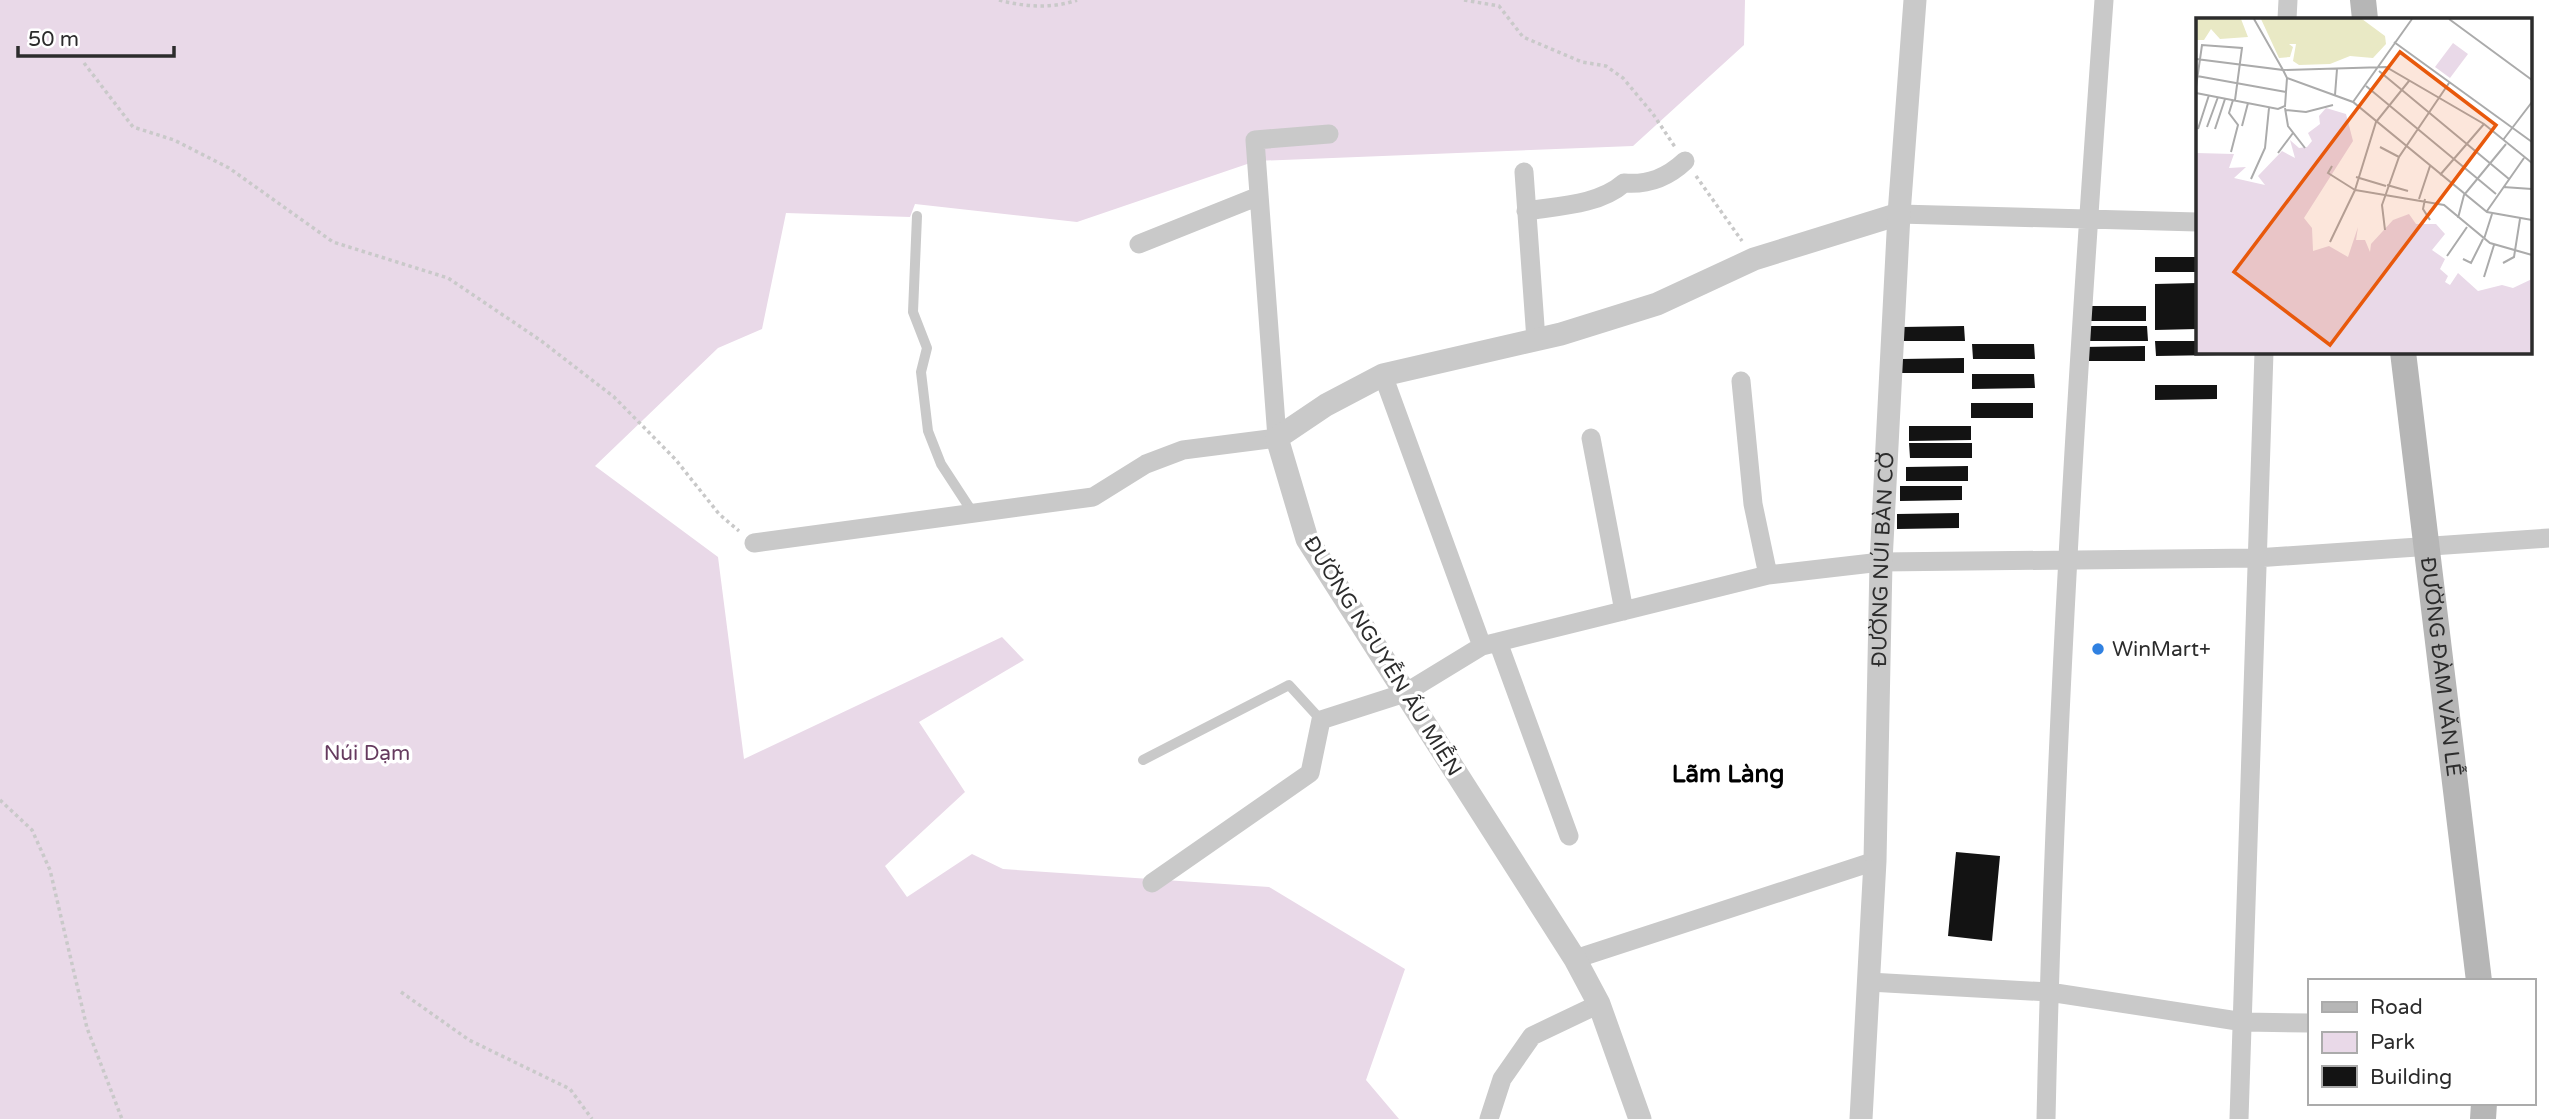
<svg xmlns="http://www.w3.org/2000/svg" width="2549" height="1119" font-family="'Varela Round',sans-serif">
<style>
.green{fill:#e9d9e8}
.building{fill:#131313}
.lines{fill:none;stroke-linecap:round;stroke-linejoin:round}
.path{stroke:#c9c9c9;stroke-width:3.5;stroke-dasharray:3.5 3.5;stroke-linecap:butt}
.service{stroke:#c9c9c9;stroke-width:10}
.minor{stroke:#c9c9c9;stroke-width:19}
.tertiary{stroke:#c9c9c9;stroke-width:23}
.secondary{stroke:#b6b6b6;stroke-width:26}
.poi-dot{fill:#3081e1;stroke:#fff;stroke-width:2.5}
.labels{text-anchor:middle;stroke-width:7;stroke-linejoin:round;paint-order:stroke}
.street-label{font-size:21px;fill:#2c2c2c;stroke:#fff}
.poi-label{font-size:21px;fill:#2c2c2c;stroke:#fff;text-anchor:start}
.park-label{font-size:21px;fill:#663b5f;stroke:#fff}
.quarter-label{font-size:24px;font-weight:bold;fill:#000;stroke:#fff}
.inset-road{fill:none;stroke:#ababab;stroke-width:2}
.view{fill:#e8590c;fill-opacity:0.15;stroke:#e8590c;stroke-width:3.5}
.inset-edge{fill:none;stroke:#2c2c2c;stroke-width:3.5}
</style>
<rect width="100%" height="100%" fill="#fff"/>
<path class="green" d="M0,0H1745L1744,45L1633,146L1256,161L1077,222L915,204L910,217L786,213L762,329L718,348L595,466L718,557L744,759L1002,637L1024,660L919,722L965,792L885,866L907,897L972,854L1003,869L1269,887L1405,969L1366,1080L1399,1119H0Z"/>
<path class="building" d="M2155,257H2197V272H2155Z
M2197,283V329L2155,330V284Z
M2084,306H2146V321H2084Z
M1964,326L1965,341H1902V327Z
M2085,326H2147L2148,341H2085Z
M2155,341H2197V352H2218V355L2156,356Z
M1972,344H2034L2035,359H1973Z
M2145,346V361H2083L2082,347Z
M1964,358V373H1902V359Z
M1972,374H2034L2035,388L1972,389Z
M2155,385H2217V399L2155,400Z
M1971,403H2033V418H1971Z
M1909,426H1971V440L1909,441Z
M1909,443H1972V458H1910Z
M1968,466V481H1906V467Z
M1900,486H1962V500L1900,501Z
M1959,513V528L1897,529V514Z
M1956,852L2000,856L1992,941L1948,936Z"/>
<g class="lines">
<path class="path" d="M999,0C1025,7 1052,9 1077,0
M1464,0L1499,6L1523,37L1582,62L1606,66L1623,78L1653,114L1675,147
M84,63L133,127L174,140L229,168L333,242L448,278L540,340L614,397L676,460L719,514L739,531
M1696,176L1742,241
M0,800L32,830L50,870L87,1028L122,1119
M401,992L469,1040L570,1089L592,1119"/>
<path class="service" d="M917,216L913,312L927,348L921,372L928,431L941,464L973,513
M1143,760L1289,685L1321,720"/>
<path class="minor" d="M2287,19L2288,0
M1524,172L1536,340
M1526,211C1558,206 1599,205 1624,183C1648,185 1667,178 1685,161
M1899,214L2197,222
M1139,244L1259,196
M1383,375L1482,646
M1741,381L1753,504L1768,575
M1591,438L1624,611
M754,543L1093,497L1146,464L1183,450L1277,438L1255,140L1329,134
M1498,642L1569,836
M1152,883L1310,773L1321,720L1405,693L1482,646L1768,575L1881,562L2256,558L2549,538
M1575,959L1875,861
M1869,982L2049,992L2244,1022L2309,1023
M1489,1119L1502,1079L1532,1036L1599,1004
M2046,1119C2054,746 2077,372 2104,0
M2239,1119L2264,352"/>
<g class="tertiary">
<path d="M1640,1119L1599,1004L1575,959L1307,539L1277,438L1326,405L1383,375L1561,334L1657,304L1754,259L1899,214"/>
<path id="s1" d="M1861,1119L1875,861L1881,562L1899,214L1915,0"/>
</g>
<g class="secondary">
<path d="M2363,0L2365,19"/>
<path id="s2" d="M2403,352L2479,981"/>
<path d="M2483,1119L2484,1103"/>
</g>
</g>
<circle class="poi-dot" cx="2098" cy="649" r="7"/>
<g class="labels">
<g class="street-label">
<text dy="7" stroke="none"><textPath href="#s1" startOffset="560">ĐƯỜNG NÚI BÀN CỜ</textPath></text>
<text transform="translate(1383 656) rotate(58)" y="7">ĐƯỜNG NGUYỄN ẤU MIỄN</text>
<text dy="7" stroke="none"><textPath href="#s2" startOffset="317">ĐƯỜNG ĐÀM VĂN LỄ</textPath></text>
</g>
<g class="poi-label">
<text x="2112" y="656">WinMart+</text>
</g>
<g class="park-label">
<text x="367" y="760">Núi Dạm</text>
</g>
<g class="quarter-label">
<text x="1728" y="782">Lãm Làng</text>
</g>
</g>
<g transform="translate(2196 18)">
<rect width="336" height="336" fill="#fff"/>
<path d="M257,25L272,36L254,60L239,49ZM130,90L150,96L157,123L108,200L116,210L117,233L133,228L152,239L162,209L160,222H169L174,234L175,226L197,202L213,196L220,206H240L249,216L236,232L249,241L244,251L252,258L249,264L254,267L262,255L282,273L306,267L317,270L336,261V335H0V135L38,136L33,150L50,149L38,160L69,167L62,158L86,133L99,140L94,122L103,130L111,129L116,123L112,115L124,106L123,98Z" fill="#e9d9e8"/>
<path d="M0,1H45L52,19L24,21L15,11L8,22H0ZM65,1H166L189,18L190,26L177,40L154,38L134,46L103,47L97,43L100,26H93L97,29L94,39L83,40Z" fill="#e9e9c5"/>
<path class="inset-road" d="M58,1L87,52L190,49L288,106L336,145M253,1L336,62M198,24L336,124M0,41L87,52L91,60L157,84L291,194L336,202M183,53L313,161M1,58L90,74M213,63L180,104L159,172L248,187L294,225L336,237M170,68L300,176M0,69L6,27L46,30L39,82M0,75L82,91L89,88L91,60M139,77L141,51M157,84L216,1M89,90L92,108L109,130M89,92L110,94L137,87M46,108L52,85M11,109L22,79M2,111L13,77M19,111L29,81M307,122L336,84M184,129L203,139M35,134L42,107L33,95L37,82M82,135L97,115M244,157L288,106M160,159L190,168M55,161L69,130L73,90M191,167L212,173M307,169L336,171M223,181L234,148M229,181L227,191L234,202M291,193L328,140M262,200L268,177L310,126M189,212L186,187L203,139L253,65M288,221L296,196M134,224L159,172L132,155L136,148M251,238L271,209M267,241L275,245L287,221M307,245L318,239L324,201M288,259L298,227"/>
<path class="view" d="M204,34L300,107L134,327L38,254Z"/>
<rect width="336" height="336" class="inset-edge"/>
</g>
<rect x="2308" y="979" width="228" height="126" fill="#ffffff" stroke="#ababab" stroke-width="2"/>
<rect x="2322" y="1002" width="35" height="10" fill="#b6b6b6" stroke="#ababab" stroke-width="2"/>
<text x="2370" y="1014" font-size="21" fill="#2c2c2c">Road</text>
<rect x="2322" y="1032" width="35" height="21" fill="#e9d9e8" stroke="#ababab" stroke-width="2"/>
<text x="2370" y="1049" font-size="21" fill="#2c2c2c">Park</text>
<rect x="2322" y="1066" width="35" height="21" fill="#131313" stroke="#ababab" stroke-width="2"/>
<text x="2370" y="1084" font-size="21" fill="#2c2c2c">Building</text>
<path d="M18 46v10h156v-10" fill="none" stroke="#2c2c2c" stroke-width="3.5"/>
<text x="28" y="46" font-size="21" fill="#2c2c2c" stroke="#ffffff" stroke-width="5" paint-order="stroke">50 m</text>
</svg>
